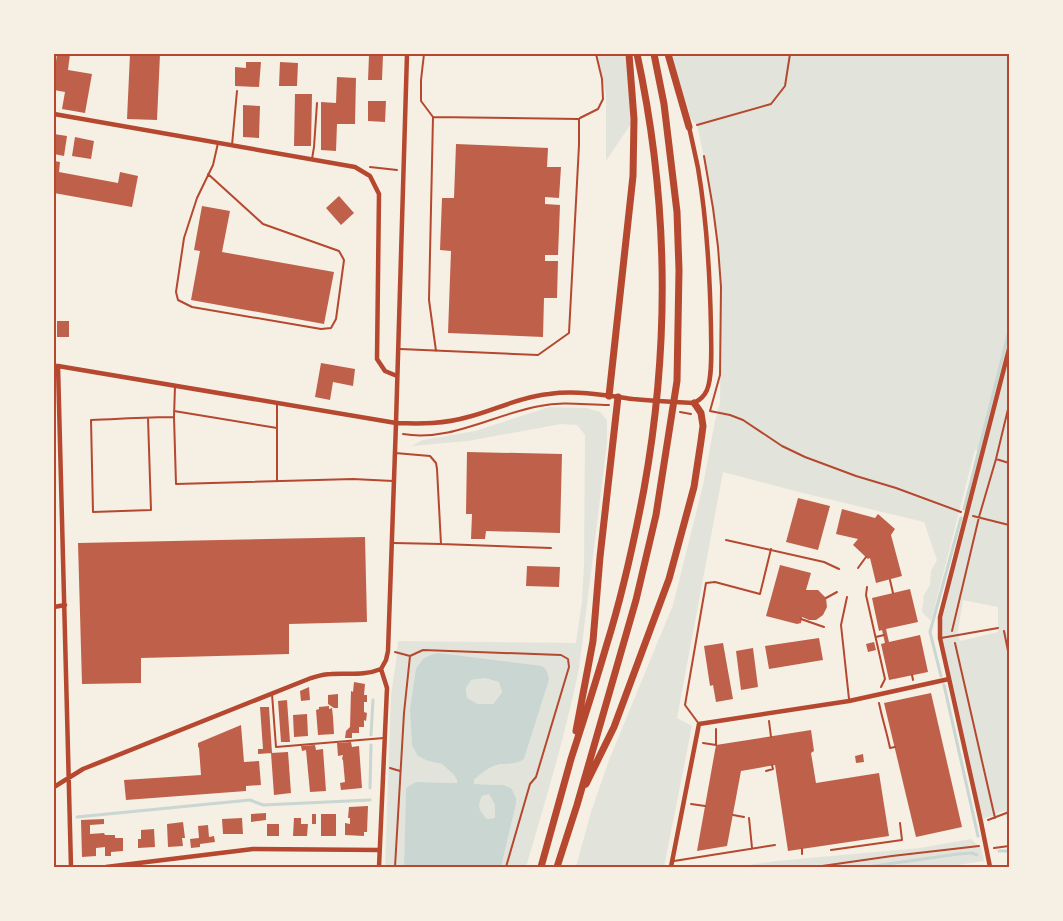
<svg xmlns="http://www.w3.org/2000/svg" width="1063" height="921" font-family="Overpass,sans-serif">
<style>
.green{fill:#e2e4dc;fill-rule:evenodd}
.water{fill:#c9d6d2;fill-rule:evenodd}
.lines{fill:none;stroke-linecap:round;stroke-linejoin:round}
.stream{stroke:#c9d6d2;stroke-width:3}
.building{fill:#bf614a}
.path{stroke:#b5482f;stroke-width:2}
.service{stroke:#b5482f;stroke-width:2}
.minor{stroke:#b5482f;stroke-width:4.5}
.trunk{stroke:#b5482f;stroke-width:7}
.neatline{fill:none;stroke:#b5482f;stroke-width:2}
</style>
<rect width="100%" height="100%" fill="#f6efe4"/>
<path class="green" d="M597,54H627L634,119L606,161V95Z
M671,54H1009V831L1005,811L997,813V815L981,819L939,626L983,453L975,450L931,621L922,612L924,595L930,585L931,571L937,560L924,522L799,492L723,472L677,718L692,726L664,867H576L591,812L609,760L673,605L703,485L715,421L720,403L721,287L718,247L705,162L697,125L691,119ZM963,600L998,607V632L960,641L958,631Z
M549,407L587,408L600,412L607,420V443L579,669C565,736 545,802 526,867H501L516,804L503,785L473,784L474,780C480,774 489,767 497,765C506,763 516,764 524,759L549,680V674L438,653L428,761L442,764L454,775L457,780V783L416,782L406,797L404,867H385L391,695L396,662L398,641L576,643L582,601L584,565L585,435L577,425L561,424L468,441L411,446L423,440L475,431Z
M485,678L499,682L502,691L493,704H478L467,698L466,688L471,680Z
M489,794L495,805V818L487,819C479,810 477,807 482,796Z
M971,839L981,848L984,861L944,867H735L776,861L920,848Z"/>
<path class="water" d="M438,653L542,666C547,670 549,674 549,680L524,759C516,765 506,763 497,765C489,767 480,774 474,780V784L503,785L511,788L516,798V804L501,867H404L406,788L416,782L457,783V780L454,775L442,764L428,761L418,756L412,745L410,709L416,669L423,659L431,655ZM485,678L499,682L502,692L493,704H478L467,698L466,688L471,680ZM489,794L495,805V818L487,819C479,810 477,807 482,796Z"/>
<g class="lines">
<path class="stream" d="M964,509L1009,331
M941,676L930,632L961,518
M944,685L978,836
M371,735L373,700
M370,788L371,745
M77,817L250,800L263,805L370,800
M999,851H1009
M867,867L958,854L972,853L977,855"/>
</g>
<path class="building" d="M57,54H70L68,70L92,74L85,113L62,109L65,92L54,90V69H55Z
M130,54H160L157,120L127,119Z
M369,55H383L382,80H368Z
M246,62H261L259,87L235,86V67L246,68Z
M280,62L298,63L297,86H279Z
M337,77L356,78L355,124H337L336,151L321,150V102L336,103Z
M295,94H312L311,146H294Z
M368,101H386L385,122L368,121Z
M243,105L260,106L259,138L243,137Z
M54,134L67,136L64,156L54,154Z
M75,137L94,141L91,159L72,156Z
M456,144L548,148L547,167H561L559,198L545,197V204L560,205L558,255H545V261H558L557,298H544L543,337L448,333L451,251L440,250L442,198H454Z
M54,161L60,162L59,172L118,183L120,172L138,176L132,207L54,193Z
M339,196L354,213L341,225L326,208Z
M202,206L230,211L222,252L334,272L324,324L191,300L200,251L194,250Z
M57,321H69V337H57Z
M321,363L355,369L353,386L333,382L330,400L315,397Z
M467,452L562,454L560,533L486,531L485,539H471L472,514H466Z
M798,498L830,506L818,550L786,542Z
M842,509L875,518L878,514L895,529L891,535L902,576L876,583L870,558L868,559L853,545L858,539L836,534Z
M365,537L367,622L289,624V654L141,658V683L82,684L78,543Z
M780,565L811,573L806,590H818L826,598L827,607L823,615L816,620H809L802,617L801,623L797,624L766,616Z
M527,566L560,567L559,587L526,586Z
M910,589L918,622L886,629L889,642L920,635L928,672L889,680L881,644L885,643L882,630L879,631L872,598Z
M819,638L823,660L769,669L765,646Z
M874,642L876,650L868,652L866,644Z
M723,643L733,699L716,702L713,685L710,686L704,646Z
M753,648L758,687L741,690L736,651Z
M354,682L365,684L364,695H367V702H364V712L367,713L366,721L364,720V727H359V733H352V738H345L346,731L350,727L351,691L353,692Z
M309,687L310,700L301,701L300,691Z
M931,693L962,827L916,837L884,703Z
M338,694V708H334L328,704V695Z
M287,700L290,742H281L278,701Z
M329,706V709L332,708L333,717L334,734L318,735L316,710L319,709V707Z
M260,707H269L272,753L258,754V749H263Z
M307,714L308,736L294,737L293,715Z
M241,725L244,762L259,761L261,785L246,786V791L126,800L124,780L201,775L199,748L198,747V743Z
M811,730L814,751L811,753L816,783L879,773L889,836L788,851L775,765L741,771L727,846L697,851L716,745Z
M351,742L352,747L359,746L362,788L341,790L340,783L345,782L343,760L342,759L343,755L338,756L337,743Z
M315,745L316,750L323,749L326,791L310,792L306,750L302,751L301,746Z
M288,752L291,793L274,795L271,753Z
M863,754L864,762L856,763L855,756Z
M368,806L367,832H364V836L345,835V823L350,824V818H348L349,807Z
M266,813V820L251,822V814Z
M312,814H316V824H312Z
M321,814H336V836H321Z
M242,818L243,834H223L222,819Z
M294,818H301V824H308L307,836H293Z
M104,819V824L90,825V834L104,833L105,835H115V838H123V851L111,852V856H105V847L96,848V856L82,857L81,820Z
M183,822L185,838H182L183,846L168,847L167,824Z
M267,824H279V836H267Z
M208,825L209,837L214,836L215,842L200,844V847L191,848L190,839L199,838L198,826Z
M154,829L155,847L138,848V839H141V830Z"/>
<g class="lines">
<path class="path" d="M697,125L771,104L785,86L790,54
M704,156L713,208L718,247L721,287L720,375L710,411
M370,167L397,170
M710,411L730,415L743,420L782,446L805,457L856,476L896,488L961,512
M680,412L691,414
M403,434C451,442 494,414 540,406C563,401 586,405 609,405
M996,459L1009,463
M973,516L1009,525
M858,568L866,557
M890,580L893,593
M867,587L866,595L885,679L881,687
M826,598L837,592
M801,619L824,627
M952,631L979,517L996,459L1009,405
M1004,631L1009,656
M876,637L884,635
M955,643L995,818
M395,652L410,656L423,650L561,655L568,659L569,667L536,777L530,784L506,867
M912,675L913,680
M879,703C882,718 887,733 890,748L895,747
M769,721L771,737
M703,743L716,745V729
M390,768L400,771
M766,771L773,769L772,765
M691,804L705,806
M733,815L744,817
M988,820L1009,812
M994,848L1009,846
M802,849V854
M831,850L902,840L900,823
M395,867L404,713L410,656
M815,867L892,856L979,846"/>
<path class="service" d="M424,54L421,80V101L433,117
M580,118L598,109L603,99L602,79L596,54
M232,145L237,91
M312,159L314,147L317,103
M208,174L263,224L339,251L344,260L336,319L331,328L321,329L192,307L178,300L176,292L184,238L197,198L213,165L218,143
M400,349L538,355L569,333L579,145V119L433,117L429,300L436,351
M175,386L174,417L176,484L353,479L393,481
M174,411L277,428V481
M148,418L151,510L93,512L91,420C119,419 147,417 174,417
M277,428V403
M726,540L824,562L839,569
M394,543L441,544L437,469L436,463L430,456L395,453
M441,544L551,548
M847,597L841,625L849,699
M941,638L998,628
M272,694L276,747L384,738
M699,724L685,705L706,583L715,582L760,594L771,549
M749,818L752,848
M674,861L775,845"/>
<path class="minor" d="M54,114L355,167L370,176L379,194L377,359L385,371L397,376
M54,366H58L396,423C421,424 444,424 468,417C495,410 520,397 549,394C576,390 605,395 633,399C653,401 673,402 694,403C700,400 704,397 707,390C713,375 711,345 711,329C710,275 707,221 698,168C695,154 692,140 689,127
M58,366L71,867
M54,607L65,605
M54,787L83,769L311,678C318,676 324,674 331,674C349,673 364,676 381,669
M106,867L253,849L379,850
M379,867L387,688L381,669L386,660L388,651L396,423L407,54
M671,867L699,724L849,701L949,679
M990,867L981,822L940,638V617L1009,349"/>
<path class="trunk" d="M668,54L689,127
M609,396L633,176L634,119L629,54
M576,731L593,641L600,557L618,397
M586,784L614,727L669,579L694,487L701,441L703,426L701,413L697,407L694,403
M541,867C551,831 561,795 571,759C583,722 595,685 606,647C622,596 634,542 644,489C670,345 668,197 637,54
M557,867L577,805L636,600L656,515L677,381L679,270L677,212L664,104L654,54"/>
</g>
<rect width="1063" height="921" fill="none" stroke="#f6efe4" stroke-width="110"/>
<rect x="55" y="55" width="953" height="811" class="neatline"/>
</svg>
